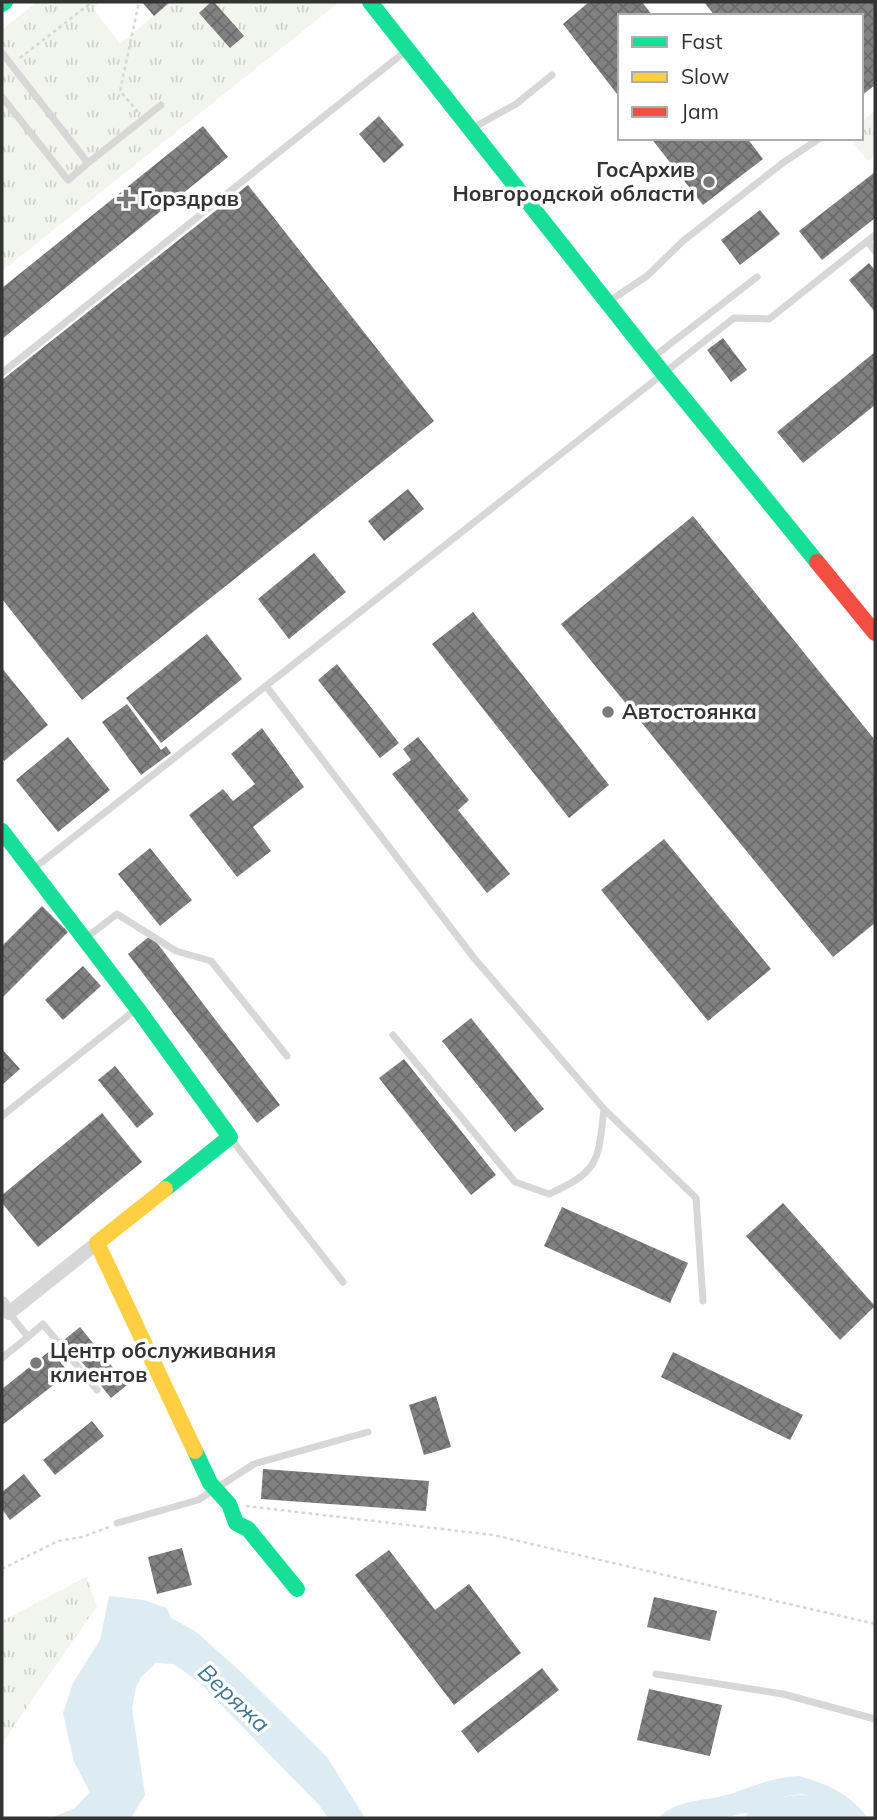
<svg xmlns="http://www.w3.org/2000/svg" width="877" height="1820" font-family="Mulish,sans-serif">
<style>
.grass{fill:url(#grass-tufts)}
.water{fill:#ddebf3}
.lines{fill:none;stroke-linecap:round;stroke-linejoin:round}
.river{stroke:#ddebf3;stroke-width:24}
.building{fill:url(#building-cross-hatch)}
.path{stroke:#d6d6d6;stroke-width:2.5;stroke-dasharray:3.5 3.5;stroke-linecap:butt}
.lane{stroke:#d7d7d7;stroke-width:7}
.street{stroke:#d7d7d7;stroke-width:14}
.fast{stroke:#16e098;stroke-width:16}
.slow{stroke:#ffcf43;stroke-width:16}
.jam{stroke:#f24e42;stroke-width:16}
.poi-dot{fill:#7a7a7a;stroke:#fff;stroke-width:2.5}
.labels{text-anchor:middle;stroke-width:7;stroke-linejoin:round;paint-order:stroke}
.poi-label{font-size:21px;font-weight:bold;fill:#333;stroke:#fff;text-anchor:start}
.water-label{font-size:23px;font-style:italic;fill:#3f7597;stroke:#fff}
</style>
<defs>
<pattern id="grass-tufts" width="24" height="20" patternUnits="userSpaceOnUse" patternTransform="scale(1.75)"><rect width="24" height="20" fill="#f1f5ed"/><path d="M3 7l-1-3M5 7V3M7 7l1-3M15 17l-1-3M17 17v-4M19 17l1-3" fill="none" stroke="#cfd2cc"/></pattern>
<pattern id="building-cross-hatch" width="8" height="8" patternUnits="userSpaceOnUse" patternTransform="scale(1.75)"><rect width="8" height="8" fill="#818181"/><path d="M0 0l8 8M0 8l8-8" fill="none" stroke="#6a6a6a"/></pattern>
</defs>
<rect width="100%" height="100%" fill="#fff"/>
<path class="grass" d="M37,2H101L93,8L120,44L170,2L338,3L2,271V30Z
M875,111V155L868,161L849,138H861V122Z
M86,1577L97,1606L2,1743V1621Z"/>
<path class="water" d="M109,1596L144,1600L167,1608L171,1618L195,1631L240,1671L327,1757L365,1818H328L319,1805L199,1682L174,1664L156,1663L141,1677L136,1687L132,1708L145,1795L131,1818H51L75,1808L90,1792L74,1762L63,1713L73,1683L100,1640Z
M799,1776C828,1784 850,1794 868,1818H848L820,1799L802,1794L786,1796L750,1812L722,1818H658C679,1798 705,1802 730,1794C754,1786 774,1777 799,1776Z"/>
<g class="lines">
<path class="river" d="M758,1818C788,1805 807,1802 837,1818"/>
</g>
<path class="building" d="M142,2H170L154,16Z
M211,2H214L244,36L230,48L199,13Z
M589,2H642L653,16H620V98L563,24Z
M704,2H875V85L861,96V16H715Z
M379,116L404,145L384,163L359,134Z
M203,126L228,157L2,339V288Z
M651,138H747L763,159L703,205Z
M875,172V218L822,260L799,231Z
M248,185L434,421L82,700L2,599V380Z
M760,210L780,234L740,265L721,240Z
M869,263L875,270V312L849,280Z
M723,338L747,370L731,382L707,350Z
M875,352V405L803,463L777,432Z
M408,489L424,509L384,541L368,521Z
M693,516L875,740V923L833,957L561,624Z
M314,553L346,592L289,639L258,599Z
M473,612L609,785L569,818L432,644Z
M207,634L242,679L161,743L126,698Z
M337,664L399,743L380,758L318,680Z
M2,668L48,725L4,761L2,757Z
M127,704L161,750L166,746L171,753L141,775L102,722Z
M262,728L304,787L253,827L271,851L237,877L189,815L223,789L233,801L255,784L231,754Z
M68,737L110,790L58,832L16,780Z
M418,737L469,800L458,810L510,874L487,893L392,774L411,760L403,749Z
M664,839L771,969L708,1021L601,890Z
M150,848L192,900L160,926L118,874Z
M42,906L68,932L2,998V946Z
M151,935L280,1105L257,1123L128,954Z
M83,966L101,986L63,1020L45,1000Z
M471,1018L544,1109L515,1132L442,1041Z
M2,1049L20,1069L2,1085Z
M404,1059L496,1175L471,1195L379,1078Z
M115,1066L154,1114L137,1128L98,1080Z
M102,1113L142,1162L38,1247L2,1203V1195Z
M783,1203L875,1306L840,1340L746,1236Z
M562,1207L688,1263L670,1303L544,1246Z
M80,1327L127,1385L111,1398L64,1340Z
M51,1350L69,1373L2,1425V1389Z
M673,1352L803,1415L790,1440L661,1377Z
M436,1396L451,1447L424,1455L409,1405Z
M92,1421L104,1436L55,1475L43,1460Z
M263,1469L429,1481L426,1511L261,1499Z
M24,1474L41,1496L10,1520L2,1509V1492Z
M182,1548L192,1585L157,1594L148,1557Z
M389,1550L435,1610L469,1584L521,1653L454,1705L355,1575Z
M654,1597L717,1611L710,1641L647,1627Z
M542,1668L559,1690L478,1753L461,1731Z
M649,1689L722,1705L710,1756L637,1740Z"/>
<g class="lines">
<path class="path" d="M20,58L92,2
M138,112L120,91L139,2
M246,1506L493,1535L875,1624
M2,1569L58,1541L82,1537L109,1527"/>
<path class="lane" d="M2,53L88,163L68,180L2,97
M473,128L516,104L552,75
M88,163L161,105
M867,241L875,251
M608,302L647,276L683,241L784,162L820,138
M652,358L757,277
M2,373L407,50
M266,686L474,958L604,1109L696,1198L703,1301
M33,869L734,318L769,319L875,235
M87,937L117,914L176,951L211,961L287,1056
M393,1035L515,1182L549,1194C600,1171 598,1161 604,1109
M2,1116L135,1010
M231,1139L343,1282
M28,1337L43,1324L97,1390
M2,1358L28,1337L9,1313
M117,1523L198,1500L254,1464L368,1432
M656,1674L783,1694L875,1719"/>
<path class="street" d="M2,1303L9,1313L97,1243"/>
<path class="fast" d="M370,2L663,373L817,562
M2,4L5,2
M2,831L137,1008L230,1137L165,1189
M195,1451L210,1483L229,1504L236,1523L248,1529L297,1589"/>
<path class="slow" d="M165,1189L97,1243L195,1451"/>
<path class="jam" d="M817,562L875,633"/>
</g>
<g class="poi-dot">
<circle cx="709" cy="182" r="7"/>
<path d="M122.5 188.5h7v7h7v7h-7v7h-7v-7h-7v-7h7z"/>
<circle cx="608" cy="712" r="7"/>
<circle cx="36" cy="1363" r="7"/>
</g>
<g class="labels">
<g class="poi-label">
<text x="695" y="177" text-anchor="end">ГосАрхив<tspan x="695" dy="24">Новгородской области</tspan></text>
<text x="140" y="206">Горздрав</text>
<text x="622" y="719">Автостоянка</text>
<text x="50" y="1358">Центр обслуживания<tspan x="50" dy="24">клиентов</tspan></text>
</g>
<g class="water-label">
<text transform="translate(234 1698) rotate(43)" y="8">Веряжа</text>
</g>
</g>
<rect width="877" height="1820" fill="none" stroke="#333333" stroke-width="7"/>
<rect x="618" y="14" width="245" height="126" fill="#ffffff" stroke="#adadad" stroke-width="2"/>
<rect x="632" y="37" width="35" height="10" fill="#16e098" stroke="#adadad" stroke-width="2"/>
<text x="681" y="49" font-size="21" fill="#333333">Fast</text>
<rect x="632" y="72" width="35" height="10" fill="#ffcf43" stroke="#adadad" stroke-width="2"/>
<text x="681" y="84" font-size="21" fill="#333333">Slow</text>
<rect x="632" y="107" width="35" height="10" fill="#f24e42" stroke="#adadad" stroke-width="2"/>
<text x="681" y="119" font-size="21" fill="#333333">Jam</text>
</svg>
